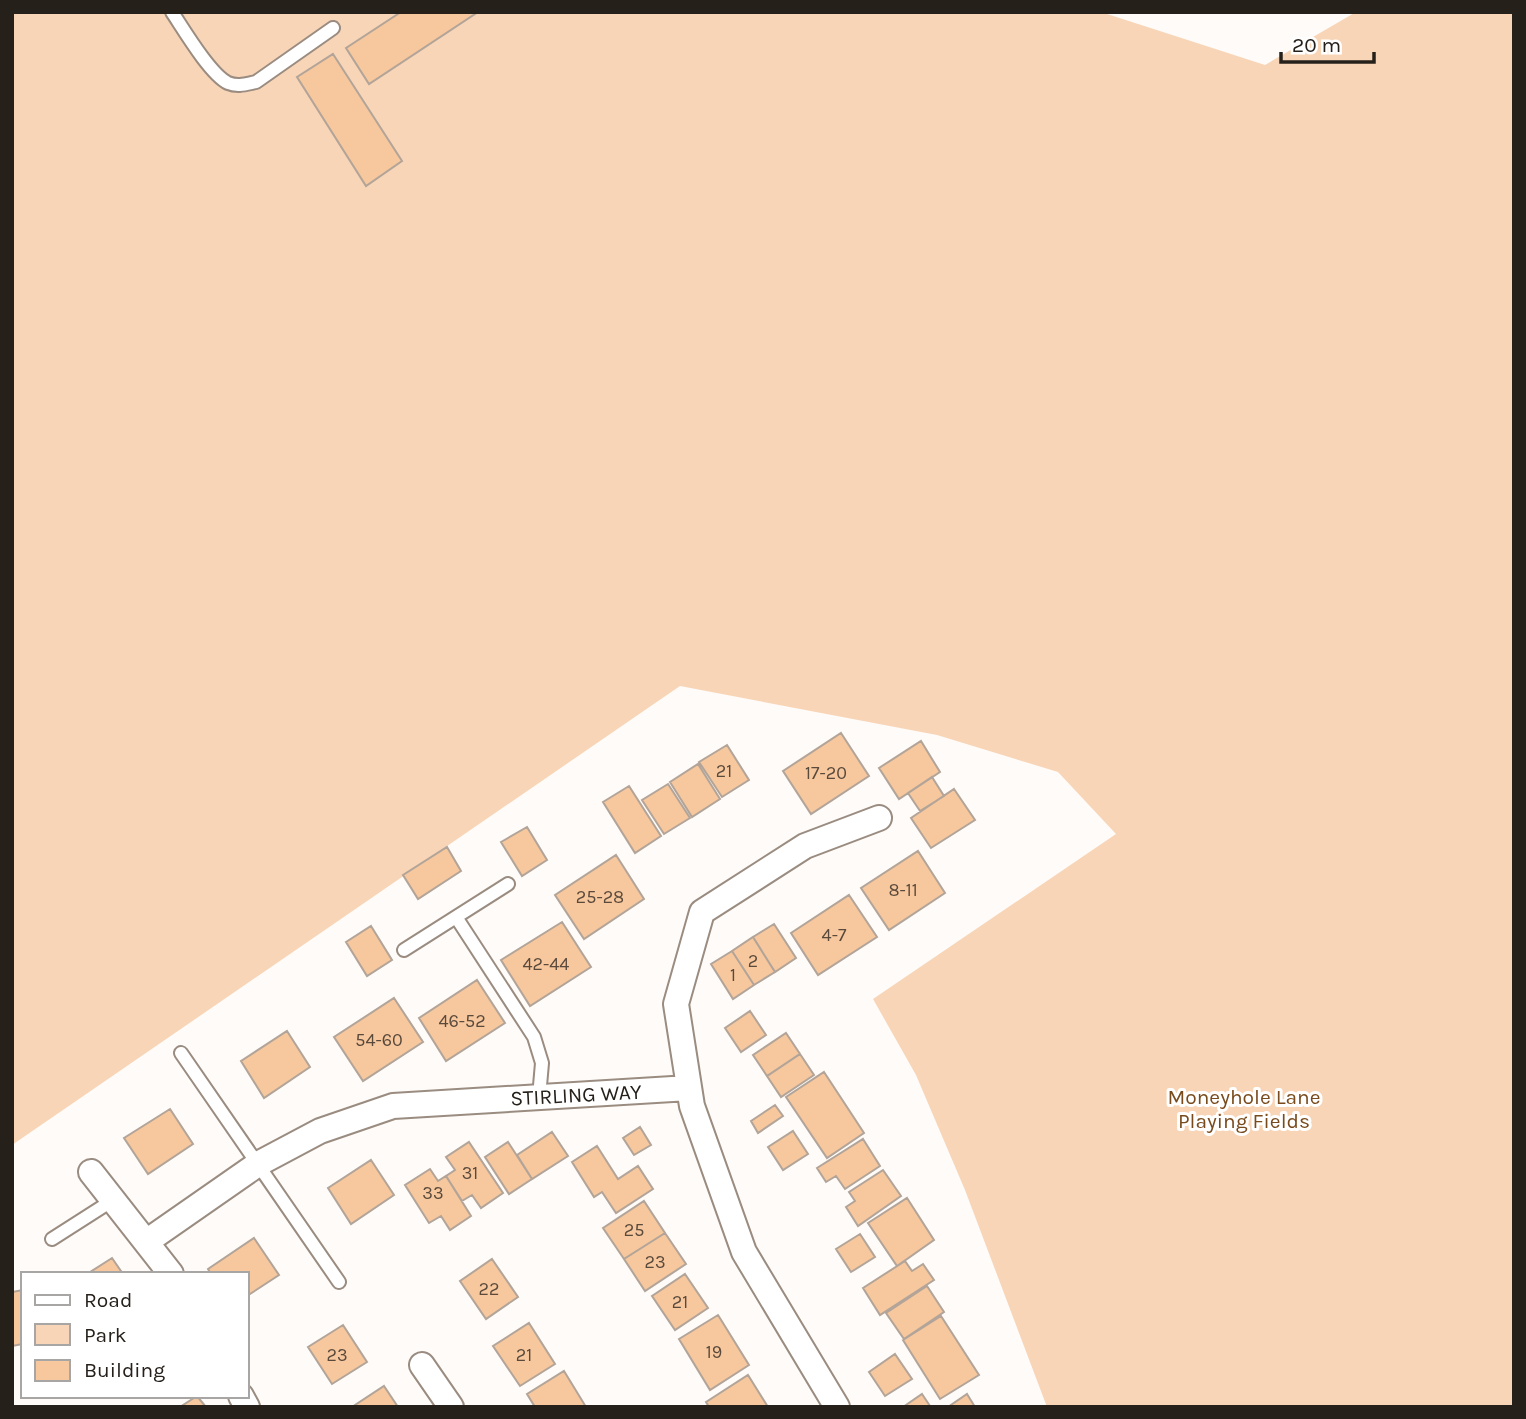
<svg xmlns="http://www.w3.org/2000/svg" width="1526" height="1419" font-family="Karla,sans-serif">
<style>
.green{fill:#f8d5b7}
.building{fill:#f7c79d;stroke:#b2a498;stroke-width:2}
.lines{fill:none;stroke-linecap:round;stroke-linejoin:round}
.service-casing{stroke:#9a8c80;stroke-width:16}
.minor-casing{stroke:#9a8c80;stroke-width:28}
.service{stroke:#fff;stroke-width:12}
.minor{stroke:#fff;stroke-width:24}
.labels{text-anchor:middle;stroke-width:6;stroke-linejoin:round;paint-order:stroke}
.number-label{font-size:18px;fill:#5a4a3c}
.street-label{font-size:21px;fill:#26201b;stroke:#fff}
.park-label{font-size:21px;fill:#794b1c;stroke:#fff}
</style>
<rect width="100%" height="100%" fill="#fefbf8"/>
<path class="green" d="M12,12H1101L1265,65L1356,12H1514V1407H1047L965,1190L916,1075L873,999L1116,834L1058,772L937,735L680,686L12,1145Z"/>
<path class="building" d="M401,12H478L369,84L346,48Z
M333,54L402,161L366,186L297,77Z
M841,733L869,776L811,814L783,771Z
M921,741L940,772L899,799L879,768Z
M727,745L749,780L722,797L699,762Z
M698,764L720,799L692,817L670,782Z
M932,777L944,796L920,811L908,793Z
M668,784L690,818L664,834L642,800Z
M629,786L661,836L635,853L603,802Z
M954,789L975,820L931,848L911,818Z
M527,827L547,860L522,876L501,842Z
M447,847L461,871L418,899L403,875Z
M918,851L945,893L889,930L861,888Z
M616,855L644,899L584,939L555,895Z
M849,895L877,937L818,975L791,933Z
M562,922L591,967L530,1006L501,960Z
M774,924L796,958L775,972L753,937Z
M371,926L392,960L367,976L346,942Z
M753,937L775,972L754,985L732,951Z
M732,951L754,985L733,999L711,964Z
M477,980L505,1023L446,1061L419,1018Z
M394,998L423,1042L363,1081L334,1037Z
M750,1011L766,1035L741,1052L725,1028Z
M287,1031L310,1067L264,1098L241,1061Z
M786,1033L800,1054L767,1076L753,1055Z
M800,1054L814,1075L781,1097L767,1076Z
M824,1072L864,1133L827,1158L786,1097Z
M775,1105L783,1116L758,1133L751,1121Z
M170,1109L193,1144L148,1174L124,1138Z
M640,1127L651,1145L634,1155L623,1138Z
M793,1131L808,1154L783,1170L768,1147Z
M552,1132L568,1156L532,1179L517,1155Z
M863,1139L880,1166L845,1189L836,1176L826,1182L817,1168Z
M469,1142L503,1193L481,1208L472,1195L462,1201L446,1176L455,1170L446,1157Z
M508,1142L532,1179L509,1194L485,1157Z
M597,1146L618,1179L638,1166L653,1189L616,1213L602,1192L594,1197L572,1162Z
M371,1160L394,1195L351,1224L328,1188Z
M430,1169L438,1181L446,1176L471,1216L450,1230L441,1216L429,1223L405,1185Z
M883,1170L901,1196L858,1226L846,1207L855,1201L849,1192Z
M907,1198L934,1240L897,1266L868,1223Z
M644,1201L665,1233L624,1259L603,1228Z
M665,1233L686,1264L645,1291L624,1259Z
M860,1234L875,1257L851,1272L836,1249Z
M254,1238L279,1275L247,1296V1274H211L208,1269Z
M112,1258L123,1274H87Z
M492,1259L518,1297L486,1319L460,1281Z
M905,1261L912,1271L923,1264L934,1280L880,1315L863,1288Z
M685,1274L708,1308L675,1330L652,1296Z
M927,1286L944,1312L904,1339L886,1313Z
M23,1290V1344L12,1346V1292Z
M718,1315L749,1365L710,1390L679,1339Z
M941,1316L979,1375L940,1399L903,1340Z
M529,1323L555,1364L520,1386L493,1346Z
M343,1325L367,1362L332,1384L308,1347Z
M895,1354L912,1379L885,1396L869,1372Z
M564,1371L586,1407H535L527,1394Z
M748,1375L768,1407H709L706,1402Z
M384,1386L398,1407H352Z
M922,1394L930,1406L903,1407Z
M967,1394L975,1407H948Z
M197,1396L206,1407H180Z"/>
<g class="lines">
<g class="service-casing">
<path id="service" d="M172,12C184,30 210,74 228,83C238,87 246,84 256,82L333,28
M456,917L534,1037L542,1063L539,1097
M404,950L508,884
M181,1053L339,1282
M52,1239L113,1200"/>
</g>
<g class="minor-casing">
<path id="minor" d="M91,1172L171,1274
M146,1242L258,1164L320,1131L393,1106L689,1088
M422,1365L451,1407
M241,1396L247,1407
M837,1407L744,1252L692,1106L676,1004L702,912L805,846L879,818"/>
</g>
<use href="#service" class="service"/>
<use href="#minor" class="minor"/>
</g>
<g class="labels">
<g class="number-label">
<text x="724" y="777">21</text>
<text x="826" y="779">17-20</text>
<text x="903" y="896">8-11</text>
<text x="600" y="903">25-28</text>
<text x="834" y="941">4-7</text>
<text x="753" y="967">2</text>
<text x="546" y="970">42-44</text>
<text x="733" y="981">1</text>
<text x="462" y="1027">46-52</text>
<text x="379" y="1046">54-60</text>
<text x="470" y="1179">31</text>
<text x="433" y="1199">33</text>
<text x="634" y="1236">25</text>
<text x="655" y="1268">23</text>
<text x="489" y="1295">22</text>
<text x="680" y="1308">21</text>
<text x="714" y="1358">19</text>
<text x="337" y="1361">23</text>
<text x="524" y="1361">21</text>
</g>
<g class="street-label">
<text transform="translate(576 1095) rotate(-3)" y="7">STIRLING WAY</text>
</g>
<g class="park-label">
<text x="1244" y="1104">Moneyhole Lane<tspan x="1244" dy="24">Playing Fields</tspan></text>
</g>
</g>
<rect width="1526" height="1419" fill="none" stroke="#26201b" stroke-width="28"/>
<rect x="21" y="1272" width="228" height="126" fill="#ffffff" stroke="#a8a6a4" stroke-width="2"/>
<rect x="35" y="1295" width="35" height="10" fill="#ffffff" stroke="#a8a6a4" stroke-width="2"/>
<text x="84" y="1307" font-size="21" fill="#26201b">Road</text>
<rect x="35" y="1324" width="35" height="21" fill="#f8d5b7" stroke="#a8a6a4" stroke-width="2"/>
<text x="84" y="1342" font-size="21" fill="#26201b">Park</text>
<rect x="35" y="1360" width="35" height="21" fill="#f7c79d" stroke="#a8a6a4" stroke-width="2"/>
<text x="84" y="1377" font-size="21" fill="#26201b">Building</text>
<path d="M1281 52v10h93v-10" fill="none" stroke="#26201b" stroke-width="3.5"/>
<text x="1292" y="52" font-size="21" fill="#26201b" stroke="#ffffff" stroke-width="5" paint-order="stroke">20 m</text>
</svg>
